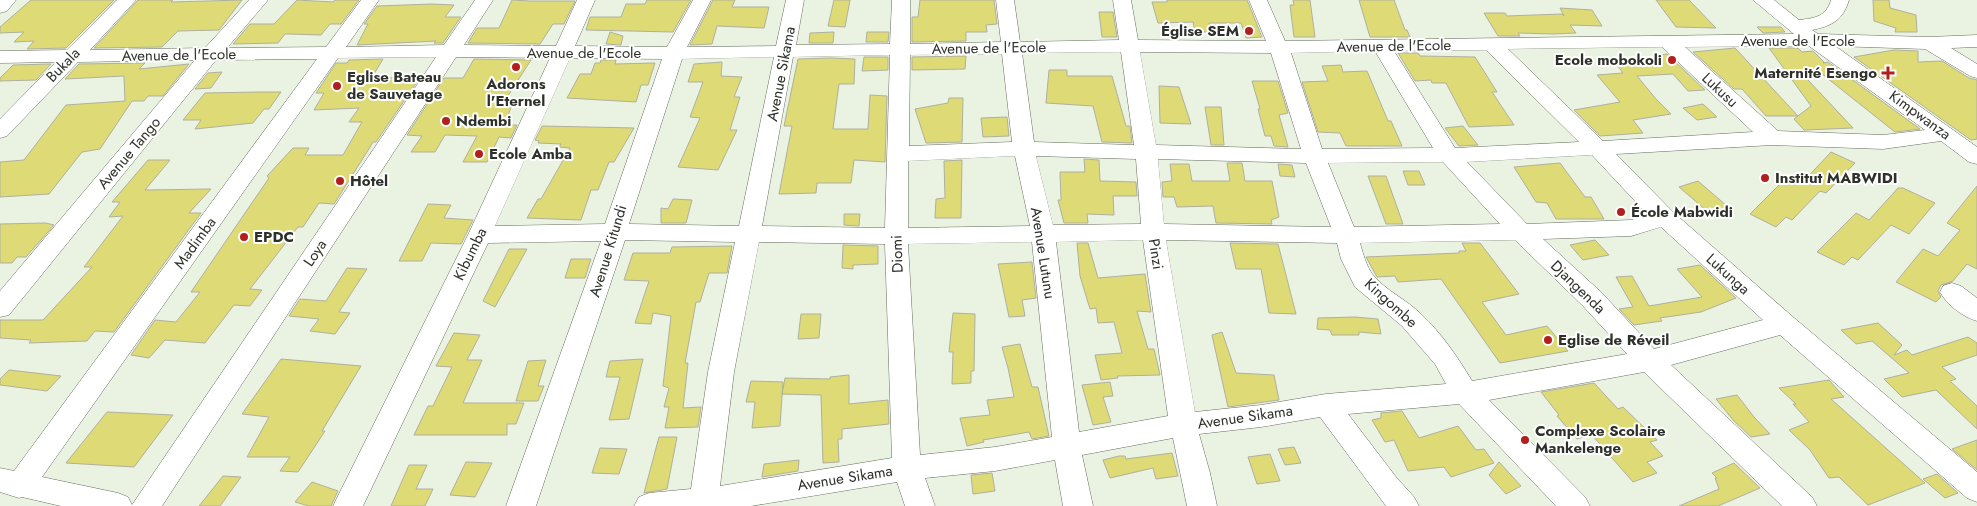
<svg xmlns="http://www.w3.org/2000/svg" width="1977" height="506" font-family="Jost,sans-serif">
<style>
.building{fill:#dedb77;stroke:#afb09e}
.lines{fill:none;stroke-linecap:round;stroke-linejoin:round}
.minor-casing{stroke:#676e5f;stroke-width:1}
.minor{fill:#fff;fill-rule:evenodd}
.poi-dot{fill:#b1201f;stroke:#fff;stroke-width:2}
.labels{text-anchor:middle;stroke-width:4;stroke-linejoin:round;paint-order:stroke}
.poi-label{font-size:15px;font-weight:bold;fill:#2d312a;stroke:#fff;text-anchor:start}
.street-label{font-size:15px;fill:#2d312a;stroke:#fff}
</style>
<rect width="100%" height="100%" fill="#eaf2e1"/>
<path class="building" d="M31,0H114L66,48L27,49L34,41L14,42L24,32L0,33V27Z
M138,0H173L171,2L242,0L219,30L178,31L162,47L94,48Z
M297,0L333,2L335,0H359L341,24H330L321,35L289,34H285L278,43L233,44L250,24H274Z
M512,0L530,1H575L564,24H553L540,44L468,43L477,28H499Z
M647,0H691L673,32L586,30L590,17H621L626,4H645Z
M713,0H735L732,7H769L764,28L717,26L712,44L690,45Z
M834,0H850L845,27L828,26Z
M920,0H994L997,24L986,25L987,32H966V41L912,42V17H918Z
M1167,0H1247L1262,37L1246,38L1241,23H1209L1211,32H1195L1193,22L1158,23L1152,2H1167Z
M1293,0H1310L1315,37H1294L1290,5H1294Z
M1359,0H1394L1405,30H1407L1410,37H1370Z
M1656,0H1689L1716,28L1676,27Z
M1873,0H1889L1890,8L1916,15L1917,32H1895L1896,28L1874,21Z
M432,4L454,5L445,17H461L443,43H434L436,41L357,45L368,24H364L377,6Z
M1560,8L1592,10L1602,26L1570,25L1576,33L1553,34L1518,33L1520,36H1498L1484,13H1505L1507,16L1562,14L1564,16Z
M1099,12H1113L1117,37H1102Z
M1757,27H1781L1785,32L1763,33Z
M610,32L623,36L621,45L606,44Z
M834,32L833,43H809L810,33Z
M867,32H889L888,42H866Z
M1735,48L1798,116H1766L1742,89H1734L1693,52Z
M1769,48H1798L1802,52L1813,51L1824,62L1823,63L1828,62L1920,129L1895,132L1817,70L1808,80L1853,128L1804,130L1794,119L1811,106Z
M1894,50L1918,51V62L1942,61L1969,78L1977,80V139L1971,140L1854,57Z
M1398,53H1418L1420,56L1475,57L1497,92H1492L1514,125L1469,127L1446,83H1432L1431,80L1415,81Z
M1667,54L1705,90L1688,91L1673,74L1637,76L1656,99L1671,114L1633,120L1643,133L1600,136L1574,110L1620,102L1597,75L1623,73L1614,61L1658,60V55Z
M966,56L965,69L912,70V57Z
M864,57H888V70L862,71Z
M831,58L855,59L854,84H839L833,129H868L870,95L887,96L885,162L854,160L851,183H817L816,193L779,194L792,126H784L798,59Z
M383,59L371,79L421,76L376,142H373L367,152L334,204L319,203L303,227H298L250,289L262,290L250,306L234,305L205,343L165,340L149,358L131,355L155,320L176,322L200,292H191L269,178L267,176L293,148H309L305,155H343L362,122H349L359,108L314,110L324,93H316L336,63H347L349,60Z
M474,59L531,60L504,102H513L506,121H512L510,125H517L511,138L499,137L487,162H463L477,136L445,135L435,152H411L422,136L407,135L444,78H463Z
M601,60H616L615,64L655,63L648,85H641L636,102L567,98L580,74H591L595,63H600Z
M722,62L721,76L742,77L734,97H740L730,130H737L718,170L678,167L700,118L690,117L703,82H688L694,64Z
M145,63L139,69L189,64L163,96H148L144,101H132L100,149L82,152L49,194L0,197V162L24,160L66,105L125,101L124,76L65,79L79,64Z
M51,64L36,80L0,81V78L13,65Z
M1341,65L1343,72L1367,71L1388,121H1391L1402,146H1346L1340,133L1318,132L1302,82L1328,81L1322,66Z
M1049,70H1067V76H1112L1126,126H1130L1132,143L1102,142L1093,106L1046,103Z
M222,72L211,88L195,89L208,73Z
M1252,81H1278L1288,113L1279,115L1288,147L1274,146L1271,136H1265L1258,109H1260Z
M1159,86L1179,87L1191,124L1160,123Z
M259,92H281L269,109H264L253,123L195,129L201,120H183L205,93Z
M949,98H963L962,142L926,143L915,109L948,103Z
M1703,104L1717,117L1697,120L1683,108Z
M1205,107H1221L1224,145H1211Z
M1007,117L1009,136L983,137L981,118Z
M542,126L634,128L614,162H609L598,190H591L581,220L527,218L538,199H541L570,148L559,147L561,144L538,143L539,141L535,140Z
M1463,126L1478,145L1459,146L1445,128Z
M1831,152L1855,163L1826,193L1820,191L1792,220L1786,217L1776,227L1750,214L1787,177L1801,184Z
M1084,159L1099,160L1100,181L1136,182L1137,196H1113L1114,215L1087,214L1088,223H1064L1058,200H1061L1060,172H1085Z
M148,160H170L145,190L211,189L189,213H201L114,332L95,331L87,341L29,343L31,340L0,338V320H43L92,267H84L123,216L109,217L120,202H112Z
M962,160L961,218H935L936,199L945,198L944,161Z
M1227,163H1242L1245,181H1272L1279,217L1271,220L1272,224L1216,223L1213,206L1177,207L1174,197H1163L1162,182L1172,181L1170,164H1189L1192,181H1230Z
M1560,163L1585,197H1591L1604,219H1556L1547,203L1536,202L1514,167Z
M1278,164L1292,165L1295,177L1280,176Z
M1403,171H1419L1425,185H1408Z
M1368,176H1386L1403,224H1386Z
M1698,181L1734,212L1715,218L1679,187Z
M1977,186V269L1967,264L1953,281L1941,285L1938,291L1941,297L1936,302L1896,282L1923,249L1938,256L1960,230L1947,223Z
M1898,188H1903L1935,203L1909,234L1891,225L1858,260L1852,257L1844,265L1817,252L1856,213L1869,220Z
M673,199L692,200L686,223H661V208L668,209Z
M428,204L451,205L444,218L473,220L461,244L431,243L422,261H399Z
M844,214H860L859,226L844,225Z
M46,223L54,225L26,257H17L12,263H0V224Z
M1595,240L1609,255L1583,260L1570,245Z
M1077,243H1088L1098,278L1145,274L1151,312L1137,311L1148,349H1154L1160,375L1117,376L1118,378L1101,380L1095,355L1122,353L1114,322L1098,323L1096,308L1090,309L1080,276Z
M1230,243L1278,244L1296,314L1269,313L1261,269H1236Z
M1462,243H1480L1519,294L1482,302L1506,335L1547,326L1568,351L1500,363L1441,279L1398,282L1395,276L1377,277L1366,257L1459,253V251H1466Z
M843,245L878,246V264L853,265V269L842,268Z
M732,246L727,273H709L700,302H696L685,363H688L683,408L701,407L698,427L665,428L669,407H664L669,388L663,386L671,316L653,313L651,324L635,323L649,281L624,280L633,253H670L672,247Z
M509,249H527L495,307L483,301Z
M571,259H591L585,278H565Z
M1032,262L1036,298L1022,300L1025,316L1009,317L998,264Z
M1700,265L1736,298L1701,312L1660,318L1662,321L1634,325L1619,309L1633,307L1616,277L1632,276L1649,306L1702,297L1677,269Z
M347,268L367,269L339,312L350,313L335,334L310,331L319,319L289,316L300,299L326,301Z
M953,313L975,314L974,371H971V383L952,384L953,352H949Z
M801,314H821L819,338L798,339Z
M1355,317L1378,319L1381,334L1359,332V335H1332L1330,330L1317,329L1318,318Z
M1878,323L1902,345L1894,355L1907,350L1912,355L1968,337L1977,343V355L1942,367L1956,379L1950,381L1977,406V429L1936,390L1902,397L1884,379L1909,373L1872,341L1856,344L1841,330Z
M1222,332L1236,373L1274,375L1279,400L1228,407L1212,335Z
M454,333L480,335L467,360H482L463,403H524L516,424H507V435H414L428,406H433L452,367L436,366Z
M1020,344L1032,387H1038L1049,436L1032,439L1029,432L983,440L984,442L967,446L960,418L990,415L987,400L1014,397L1008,368L1002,347Z
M281,359L361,366L322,431H325L298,472L280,471L290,457H247L269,417L242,414Z
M643,359L629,419L609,420L620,377H606L610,361Z
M546,360L538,386H544L538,401H516L528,361Z
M9,370L61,376L47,391L0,385V379Z
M849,375V404L888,400L889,424L842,429V439H838L839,462L823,463L821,395L782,394L785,378L830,379V377Z
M1829,380L1844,397L1831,399L1925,483L1868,505L1839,477L1829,478L1810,450L1789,430L1809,422L1793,404H1796L1779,388Z
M751,381L783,382L780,426L752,428L755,402H746Z
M1110,382L1113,396L1103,397L1111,422L1093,425L1082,385Z
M1594,383L1618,409L1623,407L1657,440L1650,442L1663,456L1647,462L1657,473L1633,482L1591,434L1577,439L1557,416L1559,415L1541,392Z
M1737,395L1754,417L1770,434L1751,437L1733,420L1716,399Z
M1402,411L1419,438L1458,426L1476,450L1484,449L1494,463L1451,477L1444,467L1408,471L1394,440L1385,442L1372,420L1381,418V413Z
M107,412L173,415L134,467L66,463Z
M659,437H677L667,489L644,493Z
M1977,440V470L1952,449Z
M1294,447L1301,463L1285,465L1278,449Z
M600,448L627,449L619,474L592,473Z
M1172,453L1178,476L1156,479L1153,468L1110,478L1103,460L1119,456H1125L1126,459Z
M1270,454L1280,481L1257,484L1248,457Z
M799,460L798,471L762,477L764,464Z
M466,462L492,463L475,497L450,495Z
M1499,462L1521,486L1506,494L1489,475Z
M1734,463L1760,488L1718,506H1679L1719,489L1715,478H1717L1712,473Z
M409,465H427L416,489H433L425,506H391Z
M992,473L995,491L973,494L971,475Z
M1937,474L1958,493L1945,498L1923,479Z
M223,476L241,477L220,506H199Z
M312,482L338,491L331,506H309L295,502Z"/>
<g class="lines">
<g class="minor-casing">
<path id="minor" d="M0,0H16L7,11L0,13Z
M117,0H136L90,50L205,48L249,0H268L227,48L326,47L361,0H379L346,47L444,45L475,0H493L464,45L556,46L577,0H595L575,46L667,47L693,0H711L687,47L776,46L786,0H804L796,45L890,44L892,0H910V44L1001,42L996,0H1014L1020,42L1119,40L1113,0H1131L1138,40L1266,41L1249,0H1267L1285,41L1794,34L1753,0H1774L1799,20C1815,18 1826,17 1831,0H1849C1843,20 1832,26 1812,30L1818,34L1929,37L1977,35V47L1951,48L1977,64V78L1970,76L1925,49L1835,46L1977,147V164L1969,162L1941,141L1883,149L1772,145L1616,154L1673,212L1793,317L1977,472V502L1967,498L1780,335L1671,365L1812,497L1817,506H1782L1644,372L1489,400L1585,497L1590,506H1556L1459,404L1348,414L1396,477L1414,497L1419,506H1386L1320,417L1261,427L1199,434L1210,473L1217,506H1187L1173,438L1082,455L1093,506H1063L1055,460L995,471L925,478L935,506H905L897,482L751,506H634L639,497L649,493L691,489L708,372L735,242L625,240L536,506H506L601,241L488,243L363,506H333L468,235L550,58L456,57L162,506H61L22,497L19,498L0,492V468L14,471L317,59L216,60L9,315L0,317V291L195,60L78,62L7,136L0,138V119L56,62L0,63V51L67,50ZM1809,46L1925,130L1883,135L1778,131L1685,47ZM1662,47L1753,132L1603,141L1508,49ZM1486,50L1579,142L1455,148L1394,51ZM1375,51L1433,148L1322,149L1291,53ZM1121,52L1134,145L1034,142L1022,53ZM1140,52L1271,53L1301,149L1156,145ZM1002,54L1012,142L909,146L910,55ZM890,55L885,228L762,226L793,57ZM436,57L132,505L128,497L118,493L42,477L338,58ZM774,57L739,226L629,224L682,59ZM570,58L662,59L605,224L495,226ZM1592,155L1648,215L1631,220L1527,224L1467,162ZM1015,156L1030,226L908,228V161ZM1036,156L1136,159L1141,224L1053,225ZM1158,159L1306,163L1331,227L1164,224ZM1443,162L1500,224L1354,227L1328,163ZM1661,227L1763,320L1654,349L1601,292L1543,239L1631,236ZM1143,240L1168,416L1079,432L1056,242ZM1166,240L1337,243L1341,259L1355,287L1402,326L1435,364L1446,384L1326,394L1261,405L1195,412ZM1515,240L1583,306L1627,354L1472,381C1457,356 1442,334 1421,314C1407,300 1385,290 1373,275C1366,266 1363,253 1360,243ZM759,242L885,244L892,458L720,486L734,372ZM1032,242L1052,437L995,447L920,455L908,244Z
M1952,283L1961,286L1977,298V321C1963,317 1947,305 1940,292L1943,286Z"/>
</g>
<use href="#minor" class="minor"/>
</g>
<g class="poi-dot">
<circle cx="1249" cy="31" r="5"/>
<circle cx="1672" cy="60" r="5"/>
<circle cx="516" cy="67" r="5"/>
<path d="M1885.5 65.5h5v5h5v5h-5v5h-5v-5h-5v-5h5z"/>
<circle cx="337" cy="86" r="5"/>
<circle cx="446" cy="121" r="5"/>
<circle cx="479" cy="154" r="5"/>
<circle cx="1765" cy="178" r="5"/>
<circle cx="340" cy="181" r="5"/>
<circle cx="1621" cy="212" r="5"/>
<circle cx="244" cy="237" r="5"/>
<circle cx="1548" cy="340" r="5"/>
<circle cx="1525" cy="440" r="5"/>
</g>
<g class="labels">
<g class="poi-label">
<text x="1239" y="36" text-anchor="end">Église SEM</text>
<text x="1662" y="65" text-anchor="end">Ecole mobokoli</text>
<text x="1877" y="78" text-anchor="end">Maternité Esengo</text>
<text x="347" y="82">Eglise Bateau<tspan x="347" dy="17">de Sauvetage</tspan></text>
<text x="516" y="89" text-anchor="middle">Adorons<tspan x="516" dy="17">l'Eternel</tspan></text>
<text x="456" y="126">Ndembi</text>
<text x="489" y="159">Ecole Amba</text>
<text x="1775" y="183">Institut MABWIDI</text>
<text x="350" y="186">Hôtel</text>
<text x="1631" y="217">École Mabwidi</text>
<text x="254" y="242">EPDC</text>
<text x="1558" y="345">Eglise de Réveil</text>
<text x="1535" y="436">Complexe Scolaire<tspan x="1535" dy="17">Mankelenge</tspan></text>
</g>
<g class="street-label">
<text x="1798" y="46">Avenue de l'Ecole</text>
<text transform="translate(1394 46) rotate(-1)" y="5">Avenue de l'Ecole</text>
<text transform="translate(989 48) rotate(-1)" y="5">Avenue de l'Ecole</text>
<text x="584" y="58">Avenue de l'Ecole</text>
<text transform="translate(179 55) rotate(-1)" y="5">Avenue de l'Ecole</text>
<text transform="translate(63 65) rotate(-46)" y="5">Bukala</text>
<text transform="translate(781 74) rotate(-79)" y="5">Avenue Sikama</text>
<text transform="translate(1720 90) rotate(43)" y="5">Lukusu</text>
<text transform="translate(1920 115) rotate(36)" y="5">Kimpwanza</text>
<text transform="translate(129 153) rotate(-50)" y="5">Avenue Tango</text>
<text transform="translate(195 243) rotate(-54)" y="5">Madimba</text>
<text transform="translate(608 251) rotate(-73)" y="5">Avenue Kitundi</text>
<text transform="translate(315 253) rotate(-56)" y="5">Loya</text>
<text transform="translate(1043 253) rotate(81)" y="5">Avenue Lutunu</text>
<text transform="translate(470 254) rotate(-64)" y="5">Kibumba</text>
<text transform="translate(897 254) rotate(-92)" y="5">Diomi</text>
<text transform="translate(1156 254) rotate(81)" y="5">Pinzi</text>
<text transform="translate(1728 274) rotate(42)" y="5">Lukunga</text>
<text transform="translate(1578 287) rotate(44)" y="5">Djangenda</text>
<text transform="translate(1391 303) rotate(42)" y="5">Kingombe</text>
<text transform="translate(1245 417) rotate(-8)" y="5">Avenue Sikama</text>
<text transform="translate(845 478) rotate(-9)" y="5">Avenue Sikama</text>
</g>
</g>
</svg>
